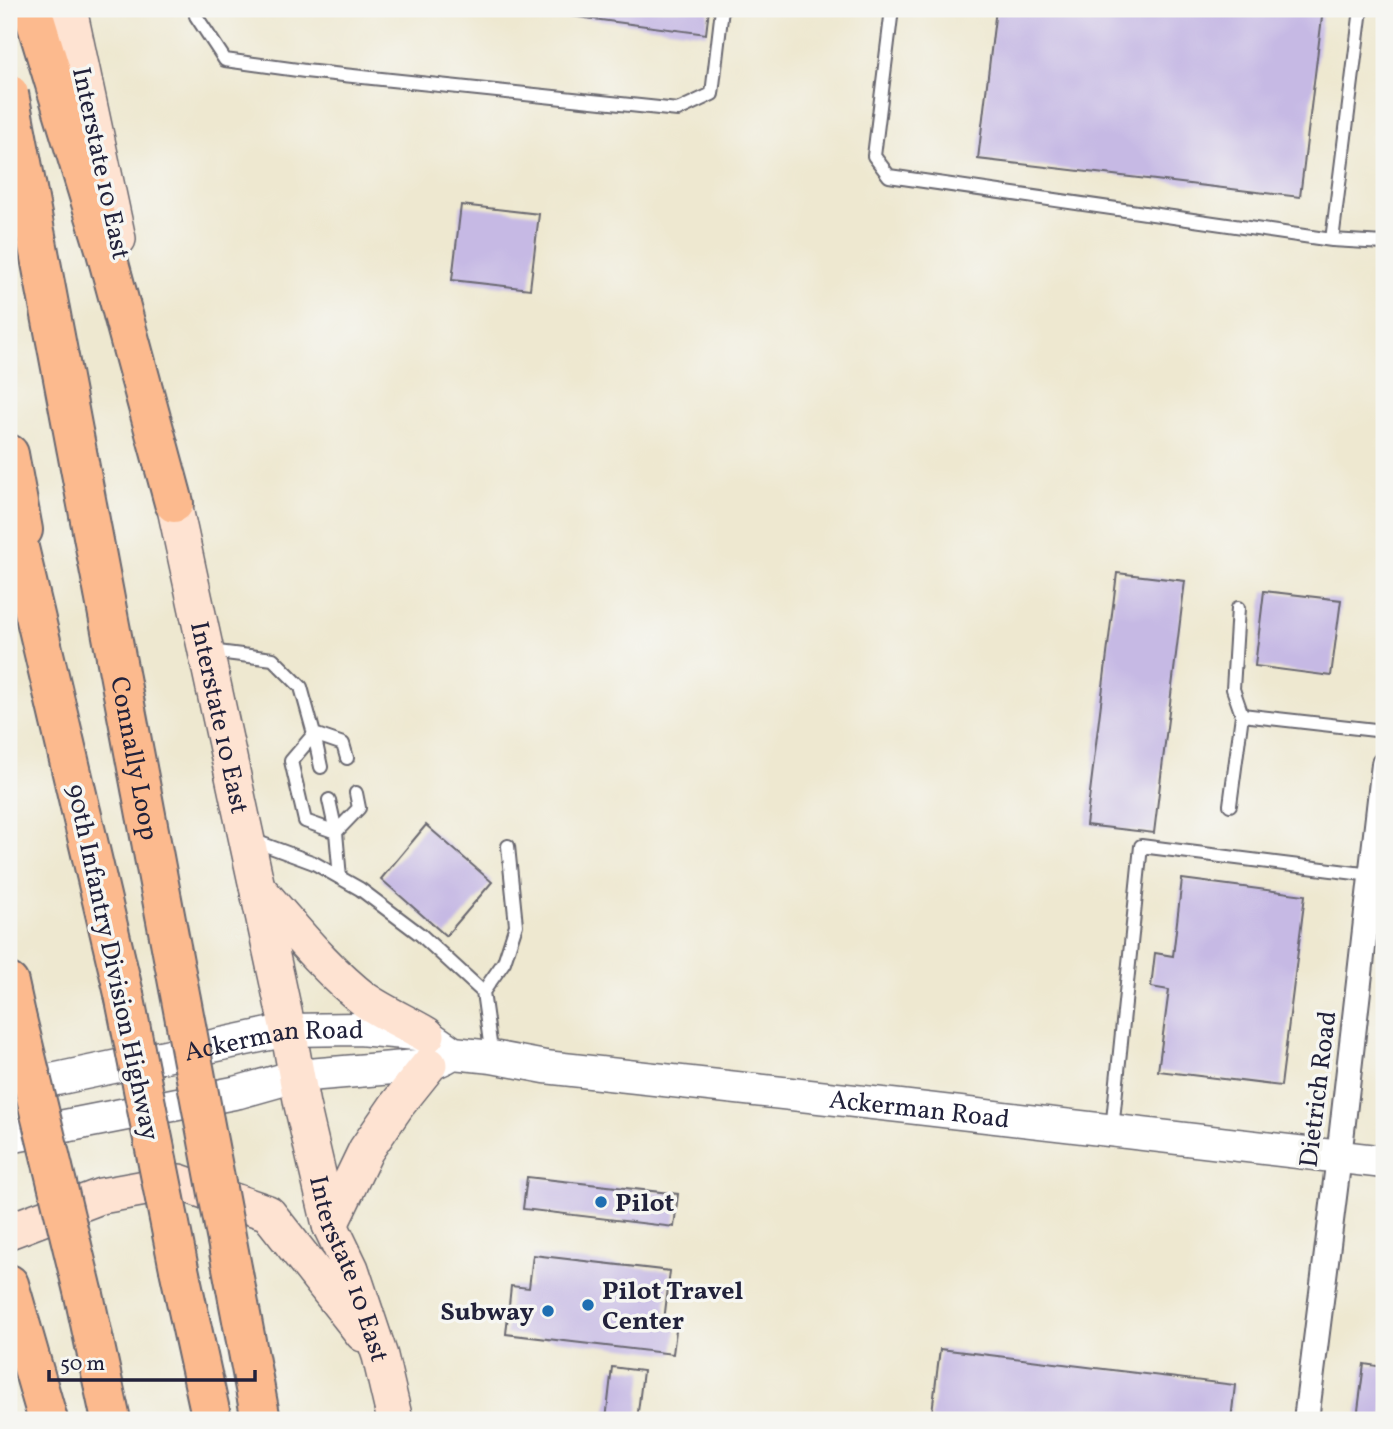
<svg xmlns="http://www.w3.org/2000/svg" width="1393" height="1429" font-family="Vollkorn,serif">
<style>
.building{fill:#c6b9e4}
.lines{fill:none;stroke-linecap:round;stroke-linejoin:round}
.service-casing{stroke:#69676f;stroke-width:16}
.minor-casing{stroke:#69676f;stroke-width:28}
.tertiary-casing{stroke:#69676f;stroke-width:35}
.secondary-casing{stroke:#69676f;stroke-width:38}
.motorway-casing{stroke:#69676f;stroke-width:42}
.service{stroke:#fff;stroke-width:12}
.minor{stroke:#fff;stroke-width:24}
.tertiary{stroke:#fff;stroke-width:32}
.secondary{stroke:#fee3d2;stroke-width:35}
.motorway{stroke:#fcba8e;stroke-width:38}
.motorway-bridge-casing{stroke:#69676f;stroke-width:42;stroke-linecap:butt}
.motorway-bridge{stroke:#fcba8e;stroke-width:38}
.poi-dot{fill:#1f6fb2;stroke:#f6f6f2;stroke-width:2.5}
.labels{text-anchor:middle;stroke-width:7;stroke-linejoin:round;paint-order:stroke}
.street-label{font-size:26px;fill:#22223b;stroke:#f6f6f2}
.poi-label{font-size:26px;font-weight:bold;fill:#22223b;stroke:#f6f6f2;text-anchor:start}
</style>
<rect width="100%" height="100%" fill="#f6f6f2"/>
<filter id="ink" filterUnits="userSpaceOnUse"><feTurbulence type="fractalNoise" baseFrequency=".0143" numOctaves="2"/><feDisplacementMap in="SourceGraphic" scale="14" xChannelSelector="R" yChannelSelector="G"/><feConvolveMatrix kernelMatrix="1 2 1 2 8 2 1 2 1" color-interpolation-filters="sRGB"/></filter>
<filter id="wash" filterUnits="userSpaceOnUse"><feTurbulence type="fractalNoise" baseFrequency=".00686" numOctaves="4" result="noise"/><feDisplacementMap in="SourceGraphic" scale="28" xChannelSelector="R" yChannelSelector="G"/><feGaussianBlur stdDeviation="1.57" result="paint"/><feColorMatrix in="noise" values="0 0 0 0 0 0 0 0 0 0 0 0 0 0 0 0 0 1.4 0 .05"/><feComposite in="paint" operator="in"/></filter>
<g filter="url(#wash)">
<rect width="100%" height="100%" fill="#eee8d0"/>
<g id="blocks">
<path class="building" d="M526,9H709L706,34L525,10Z
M996,9H1323L1300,197L978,159Z
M461,205L539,214L530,289L452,280Z
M1117,573L1185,581L1154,833L1086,825Z
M1264,591L1341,600L1331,676L1255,666Z
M426,825L492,882L446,936L381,879Z
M1182,879L1305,895L1281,1086L1158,1071L1169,990L1151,987L1155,953L1173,956Z
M527,1177L678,1194L674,1227L523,1209Z
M533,1255L670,1271L664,1321L677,1323L673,1354L506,1334L511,1286L529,1288Z
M940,1349L1235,1385L1231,1420H931Z
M1364,1364L1384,1367V1420L1357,1418Z
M612,1367L643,1371L637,1420H606Z"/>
</g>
</g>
<g filter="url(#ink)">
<use href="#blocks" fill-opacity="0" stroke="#69676f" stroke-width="2"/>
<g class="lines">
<g class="service-casing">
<path id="service" d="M196,9V16L225,60L305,71L678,110L712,94L722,9
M892,9L874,156L889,176L1332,240L1384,243
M1332,240L1361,9
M1238,608L1233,689L1242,715
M210,651L273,659L301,687L314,734L291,761L305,821L336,832L329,800
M321,767L314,734L343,744L347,758
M1230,805L1242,715L1384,731
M252,840L314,863L360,889L421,935L483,992L492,1057
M340,878L336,832L359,808L356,793
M483,992L504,962L516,925L508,846
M1112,1130L1141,846L1371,875"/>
</g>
<g class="minor-casing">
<path id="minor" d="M1306,1420L1339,1157L1384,764"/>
</g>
<g class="tertiary-casing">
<g id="tertiary">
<path id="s1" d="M9,1089L288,1030L359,1029L427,1035L453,1053L492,1057L545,1067L900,1106L1384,1162"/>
<path d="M9,1137L239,1092L296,1076L429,1065L446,1057"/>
</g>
</g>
<g class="secondary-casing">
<g id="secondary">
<path d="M69,9L118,239"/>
<path id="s2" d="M168,476L288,1030L302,1105L330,1225L351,1269L380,1356L395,1420"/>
<path d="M259,890C293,928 325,969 365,1000C384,1013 407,1023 427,1035"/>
<path d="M330,1225L366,1150L397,1105L429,1065"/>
<path d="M9,1231L101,1196L179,1182L268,1213L363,1334"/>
</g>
</g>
<g class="motorway-casing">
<path id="motorway" d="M32,9L106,252L174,503
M9,454L23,530
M9,505L124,994
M9,983L16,1015
M179,1269L212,1420
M9,1284L48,1420
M84,1295L111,1420"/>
</g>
<use href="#service" class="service"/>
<use href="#minor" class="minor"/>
<use href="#tertiary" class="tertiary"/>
<use href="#secondary" class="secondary"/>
<use href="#motorway" class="motorway"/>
<g class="motorway-bridge-casing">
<g id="motorway-bridge">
<path id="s3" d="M9,94L261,1420"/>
<path d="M124,994L179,1269"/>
<path d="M16,1015L84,1295"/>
</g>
</g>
<use href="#motorway-bridge" class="motorway-bridge"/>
</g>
</g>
<g class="poi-dot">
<circle cx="601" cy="1202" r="7"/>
<circle cx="588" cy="1305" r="7"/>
<circle cx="548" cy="1311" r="7"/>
</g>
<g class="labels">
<g class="street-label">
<text transform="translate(102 163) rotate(78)" y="9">Interstate 10 East</text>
<text dy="9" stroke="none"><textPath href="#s2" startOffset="247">Interstate 10 East</textPath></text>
<text dy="9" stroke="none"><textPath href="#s3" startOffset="676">Connally Loop</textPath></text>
<text transform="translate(114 962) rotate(78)" y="9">90th Infantry Division Highway</text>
<text dy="9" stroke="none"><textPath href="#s1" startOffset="270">Ackerman Road</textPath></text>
<text transform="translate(1317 1089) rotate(-83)" y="9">Dietrich Road</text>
<text dy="9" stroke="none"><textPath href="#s1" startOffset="926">Ackerman Road</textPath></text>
<text dy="9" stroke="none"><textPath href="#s2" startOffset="814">Interstate 10 East</textPath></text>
</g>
<g class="poi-label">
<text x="615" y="1211">Pilot</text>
<text x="602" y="1299">Pilot Travel<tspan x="602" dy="30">Center</tspan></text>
<text x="534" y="1320" text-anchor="end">Subway</text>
</g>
</g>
<rect width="1393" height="1429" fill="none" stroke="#f6f6f2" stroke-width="35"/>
<path d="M49 1370v10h206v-10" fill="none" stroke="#22223b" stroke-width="3.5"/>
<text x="60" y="1370" font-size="21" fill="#22223b" stroke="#f6f6f2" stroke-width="5" paint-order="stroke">50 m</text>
</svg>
